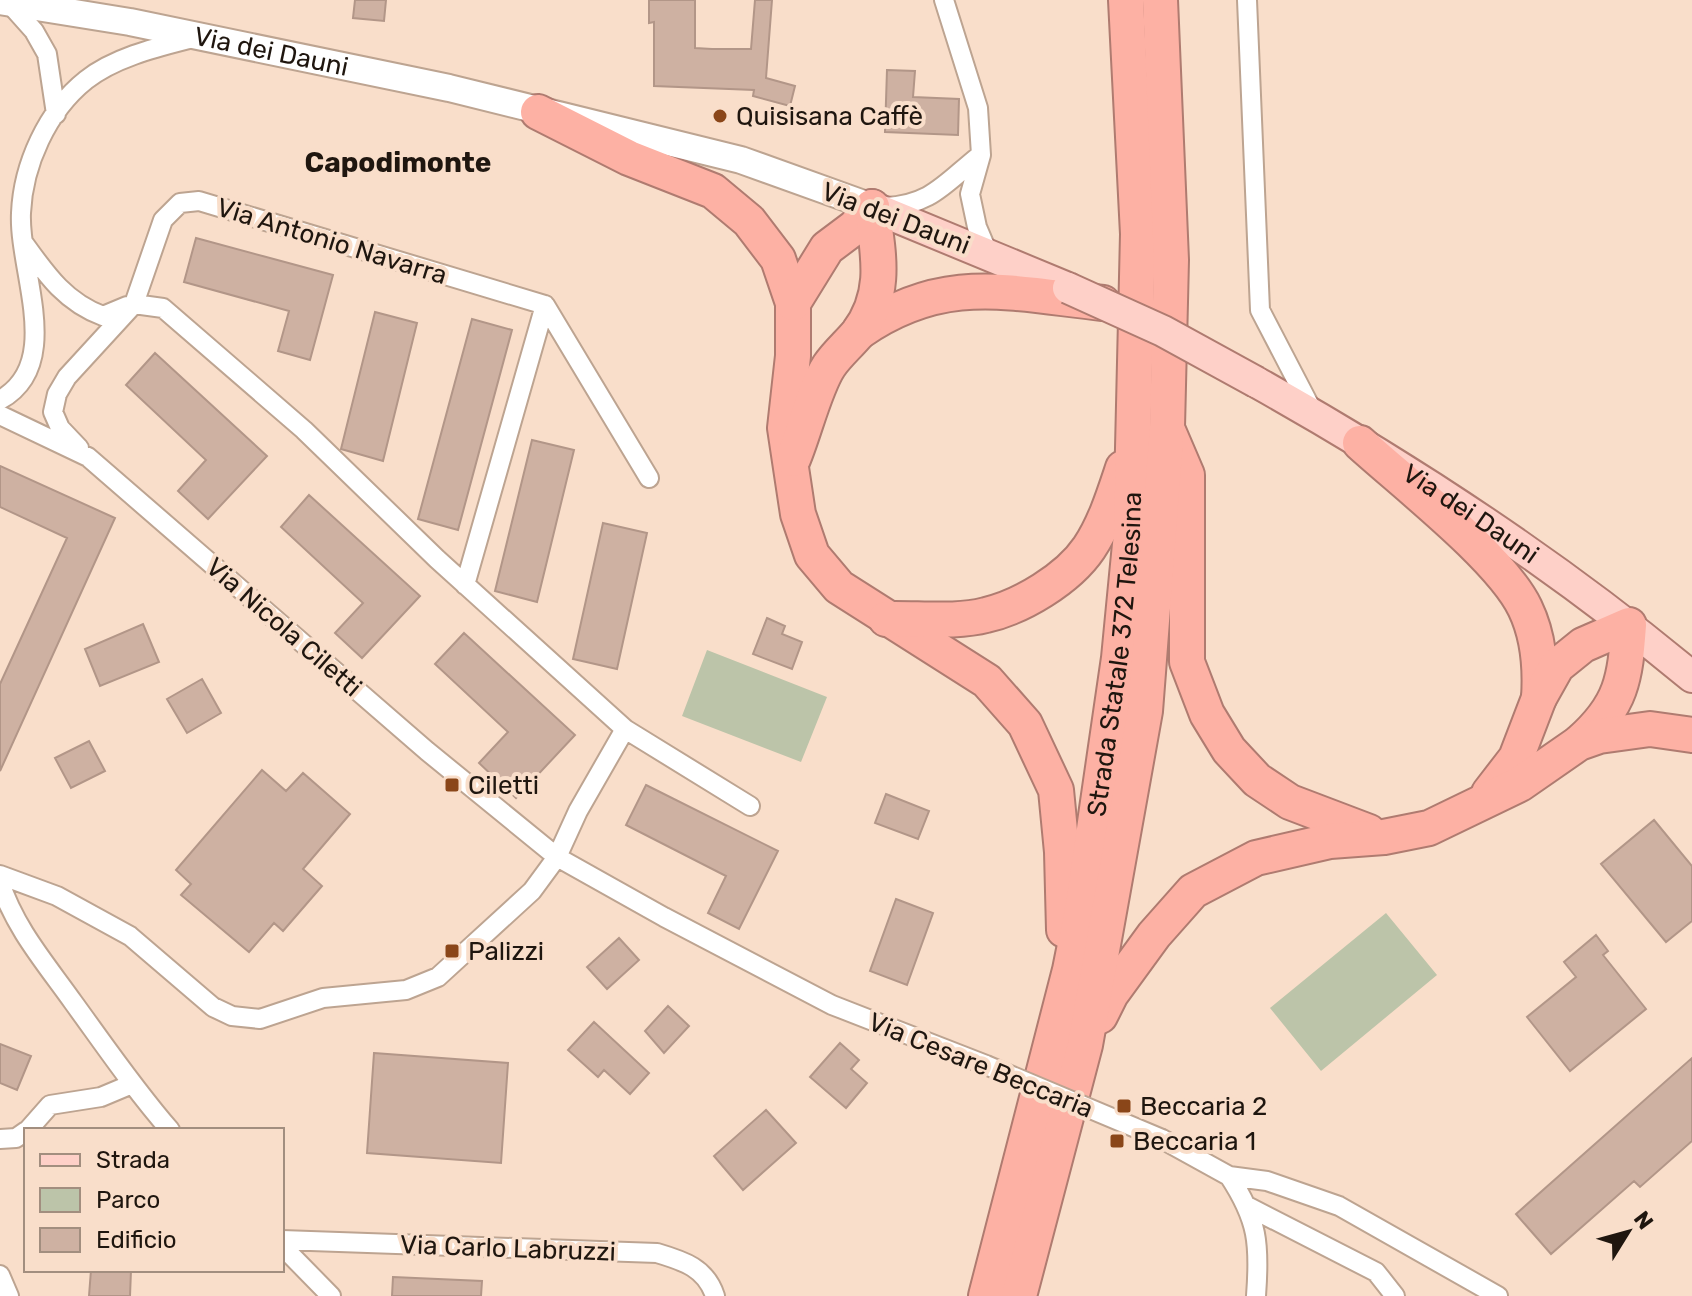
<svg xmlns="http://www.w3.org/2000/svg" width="1692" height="1296" font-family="Rubik,sans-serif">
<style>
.green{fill:#bcc4a9}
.building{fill:#ceb1a2;stroke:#b29688;stroke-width:2}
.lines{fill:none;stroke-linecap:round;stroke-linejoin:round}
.street-casing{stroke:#bda491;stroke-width:22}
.secondary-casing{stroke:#bda491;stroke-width:30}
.primary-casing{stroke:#af7b70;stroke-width:34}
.highway-casing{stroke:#af7b70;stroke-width:38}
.street{stroke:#fff;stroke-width:18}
.secondary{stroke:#fff;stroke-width:26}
.primary{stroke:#fed0c8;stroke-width:30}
.highway{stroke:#fdb1a4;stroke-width:34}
.street-bridge-casing{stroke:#bda491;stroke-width:22;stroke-linecap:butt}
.primary-bridge-casing{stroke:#af7b70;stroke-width:34;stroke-linecap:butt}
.street-bridge{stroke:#fff;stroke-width:18}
.primary-bridge{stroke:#fed0c8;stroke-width:30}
.poi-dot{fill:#8a4619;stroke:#f9deca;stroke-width:3}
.labels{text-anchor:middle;stroke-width:8;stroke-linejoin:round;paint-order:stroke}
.street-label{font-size:26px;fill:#1f160f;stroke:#f9deca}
.poi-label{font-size:26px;fill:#1f160f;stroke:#f9deca;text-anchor:start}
.neighbourhood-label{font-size:28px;font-weight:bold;fill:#1f160f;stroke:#f9deca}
</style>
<rect width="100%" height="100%" fill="#f9deca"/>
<path class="green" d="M707,650L827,697L801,762L682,716Z
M1386,913L1437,975L1321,1071L1270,1008Z"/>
<path class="building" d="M355,0H386L384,21L353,18Z
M649,0H695V48L712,49H751L755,0H772L766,78L795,86L790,106L753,96L754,90L654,86V22L649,23Z
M887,70L915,71L913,97L959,99L958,135L885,132Z
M196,238L333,275L310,360L278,351L289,311L184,282Z
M375,312L417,323L383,461L341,449Z
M472,319L512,330L458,530L418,519Z
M155,353L267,456L208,519L178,491L206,460L126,385Z
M532,440L574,450L537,602L495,591Z
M0,466L115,518L0,771V684L67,538L0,507Z
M309,495L420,596L362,658L335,633L363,603L281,527Z
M603,523L647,533L617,669L573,659Z
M767,618L785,626L782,634L802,642L792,669L753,654Z
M143,624L159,662L100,686L85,649Z
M464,633L575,735L516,798L479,763L508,732L435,664Z
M202,679L221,713L187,733L167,699Z
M89,741L105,771L71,788L55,758Z
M262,770L286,791L303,773L350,814L303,869L322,886L283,931L274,923L249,952L181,895L191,884L176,870Z
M646,785L778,851L739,929L708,913L726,876L626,825Z
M886,794L929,811L918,839L875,823Z
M1654,820L1692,866V921L1666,942L1601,864Z
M896,899L933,913L907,985L870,971Z
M1596,935L1608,951L1603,955L1646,1009L1570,1071L1527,1017L1576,977L1564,962Z
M619,938L639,960L607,989L587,967Z
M668,1006L689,1026L664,1053L645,1031Z
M594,1022L649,1073L630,1094L604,1070L598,1077L568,1050Z
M840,1043L859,1060L851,1069L867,1083L846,1108L810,1077Z
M0,1044L31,1056L17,1090L0,1083Z
M374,1053L508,1063L501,1163L367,1153Z
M1692,1058V1141L1640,1187L1634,1181L1551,1254L1516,1214Z
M766,1110L796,1143L743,1190L714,1156Z
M91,1270H131L130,1296H89Z
M393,1277L482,1281L481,1296H392Z"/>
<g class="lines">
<g class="street-casing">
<path id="street" d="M944,0L978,108L981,155L970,194L977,227L988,253
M1247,0L1260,310L1313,412
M9,3L34,31L47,54L56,114
M885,207C931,205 945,183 979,156
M23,242C46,274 65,302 103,316L127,306
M0,400C65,364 18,271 21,213C23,165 47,111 86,80C115,57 158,47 193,38
M0,415L88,457L427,751L557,857L664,917L832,1005L986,1065
M79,448L60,428L53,412L57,394L67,377L134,304L163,220L180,203L199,201L545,305L649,478
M465,585L545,305
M625,729L750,806
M0,875L57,896L130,936L213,1007L232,1016L260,1019L323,998L406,990L438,977L532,891L557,857L578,811L625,729L437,559L304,430L163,308L134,304
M0,882C14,927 46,964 73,1002C105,1046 135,1090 170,1130
M28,1130L50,1105L101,1097L132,1084
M0,1139L16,1138L26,1131
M1162,1139L1229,1176L1267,1181L1339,1206L1498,1296
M1229,1176C1258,1220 1260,1244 1256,1296
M1249,1207L1376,1272L1395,1296
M282,1240L657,1253C684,1261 706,1268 715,1296
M282,1246L331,1296
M0,1275L9,1296"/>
</g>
<g class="secondary-casing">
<g id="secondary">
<path id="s1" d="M0,1L130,22L449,88L741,160L872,207"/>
</g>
</g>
<g class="primary-casing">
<g id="primary">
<path d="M872,207L1068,288"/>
<path id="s2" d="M1256,382C1410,468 1556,564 1692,677"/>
</g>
</g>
<g class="highway-casing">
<g id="highway">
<path d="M538,112L629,158L713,191L749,221L778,259L793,303V356L785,428L798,514L812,555L839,587L987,681L1025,724L1056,790L1062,852L1064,930"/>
<path d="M793,303L827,248L855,227L872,207"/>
<path d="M859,332C944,273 1008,293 1103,303"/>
<path d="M1169,433L1187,475V662L1207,714L1229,750L1257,780L1290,802L1369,832"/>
<path d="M1360,443C1404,483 1501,558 1525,608C1539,637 1541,667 1539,698"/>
<path d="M793,459C804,433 815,387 829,366C837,354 849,344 858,333C888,293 878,253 872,207"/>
<path d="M886,619C918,618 956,623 986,615C1021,607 1068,579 1089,548C1105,524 1114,495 1123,468"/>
<path d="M1489,793L1516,758L1539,698L1557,666L1583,645L1629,625C1625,679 1622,705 1580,742"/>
<path d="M1100,1016L1111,994L1154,935L1193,891L1256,858L1330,841L1384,837L1429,828L1520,784L1579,743L1599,736L1650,729L1692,735"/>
<path id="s3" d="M986,1296L1070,970L1083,905L1119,658L1131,534L1138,234L1126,0"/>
<path d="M1019,1296L1085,1045L1145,711L1167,427L1171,260L1160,0"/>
</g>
</g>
<use href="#street" class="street"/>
<use href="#secondary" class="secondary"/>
<use href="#primary" class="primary"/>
<use href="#highway" class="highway"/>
<g class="street-bridge-casing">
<path id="street-bridge" d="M986,1065L1162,1139"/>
</g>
<g class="primary-bridge-casing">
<path id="primary-bridge" d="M1068,288L1163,331L1256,382"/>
</g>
<use href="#street-bridge" class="street-bridge"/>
<use href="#primary-bridge" class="primary-bridge"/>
</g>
<g class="poi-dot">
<circle cx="720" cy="116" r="8"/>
<rect x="444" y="777" width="16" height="16" rx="4"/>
<rect x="444" y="943" width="16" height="16" rx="4"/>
<rect x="1116" y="1098" width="16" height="16" rx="4"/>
<rect x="1109" y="1133" width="16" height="16" rx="4"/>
</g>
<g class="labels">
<g class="street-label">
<text dy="9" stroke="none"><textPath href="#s1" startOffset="276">Via dei Dauni</textPath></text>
<text transform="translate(896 218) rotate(21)" y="9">Via dei Dauni</text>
<text transform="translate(332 241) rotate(17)" y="9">Via Antonio Navarra</text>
<text dy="9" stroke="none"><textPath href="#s2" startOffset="252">Via dei Dauni</textPath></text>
<text transform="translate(284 627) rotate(41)" y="9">Via Nicola Ciletti</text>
<text dy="9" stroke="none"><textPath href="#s3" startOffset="656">Strada Statale 372 Telesina</textPath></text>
<text transform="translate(981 1065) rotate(22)" y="9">Via Cesare Beccaria</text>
<text transform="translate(508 1248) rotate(2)" y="9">Via Carlo Labruzzi</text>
</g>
<g class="poi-label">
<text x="736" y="125">Quisisana Caffè</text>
<text x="468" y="794">Ciletti</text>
<text x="468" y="960">Palizzi</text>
<text x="1140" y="1115">Beccaria 2</text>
<text x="1133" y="1150">Beccaria 1</text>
</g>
<g class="neighbourhood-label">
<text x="398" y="172">Capodimonte</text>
</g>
</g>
<rect x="24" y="1128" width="260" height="144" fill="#f9deca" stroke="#a28e7f" stroke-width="2"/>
<rect x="40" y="1154" width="40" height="12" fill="#fed0c8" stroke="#a28e7f" stroke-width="2"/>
<text x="96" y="1168" font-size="24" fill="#1f160f">Strada</text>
<rect x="40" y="1188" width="40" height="24" fill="#bcc4a9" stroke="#a28e7f" stroke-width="2"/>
<text x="96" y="1208" font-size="24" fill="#1f160f">Parco</text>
<rect x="40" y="1228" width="40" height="24" fill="#ceb1a2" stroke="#a28e7f" stroke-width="2"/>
<text x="96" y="1248" font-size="24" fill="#1f160f">Edificio</text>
<g transform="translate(1628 1232) rotate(53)" stroke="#f9deca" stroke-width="6" paint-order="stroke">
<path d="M0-6L14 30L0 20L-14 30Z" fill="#1f160f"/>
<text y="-12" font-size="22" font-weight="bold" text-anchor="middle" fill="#1f160f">N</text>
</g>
</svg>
